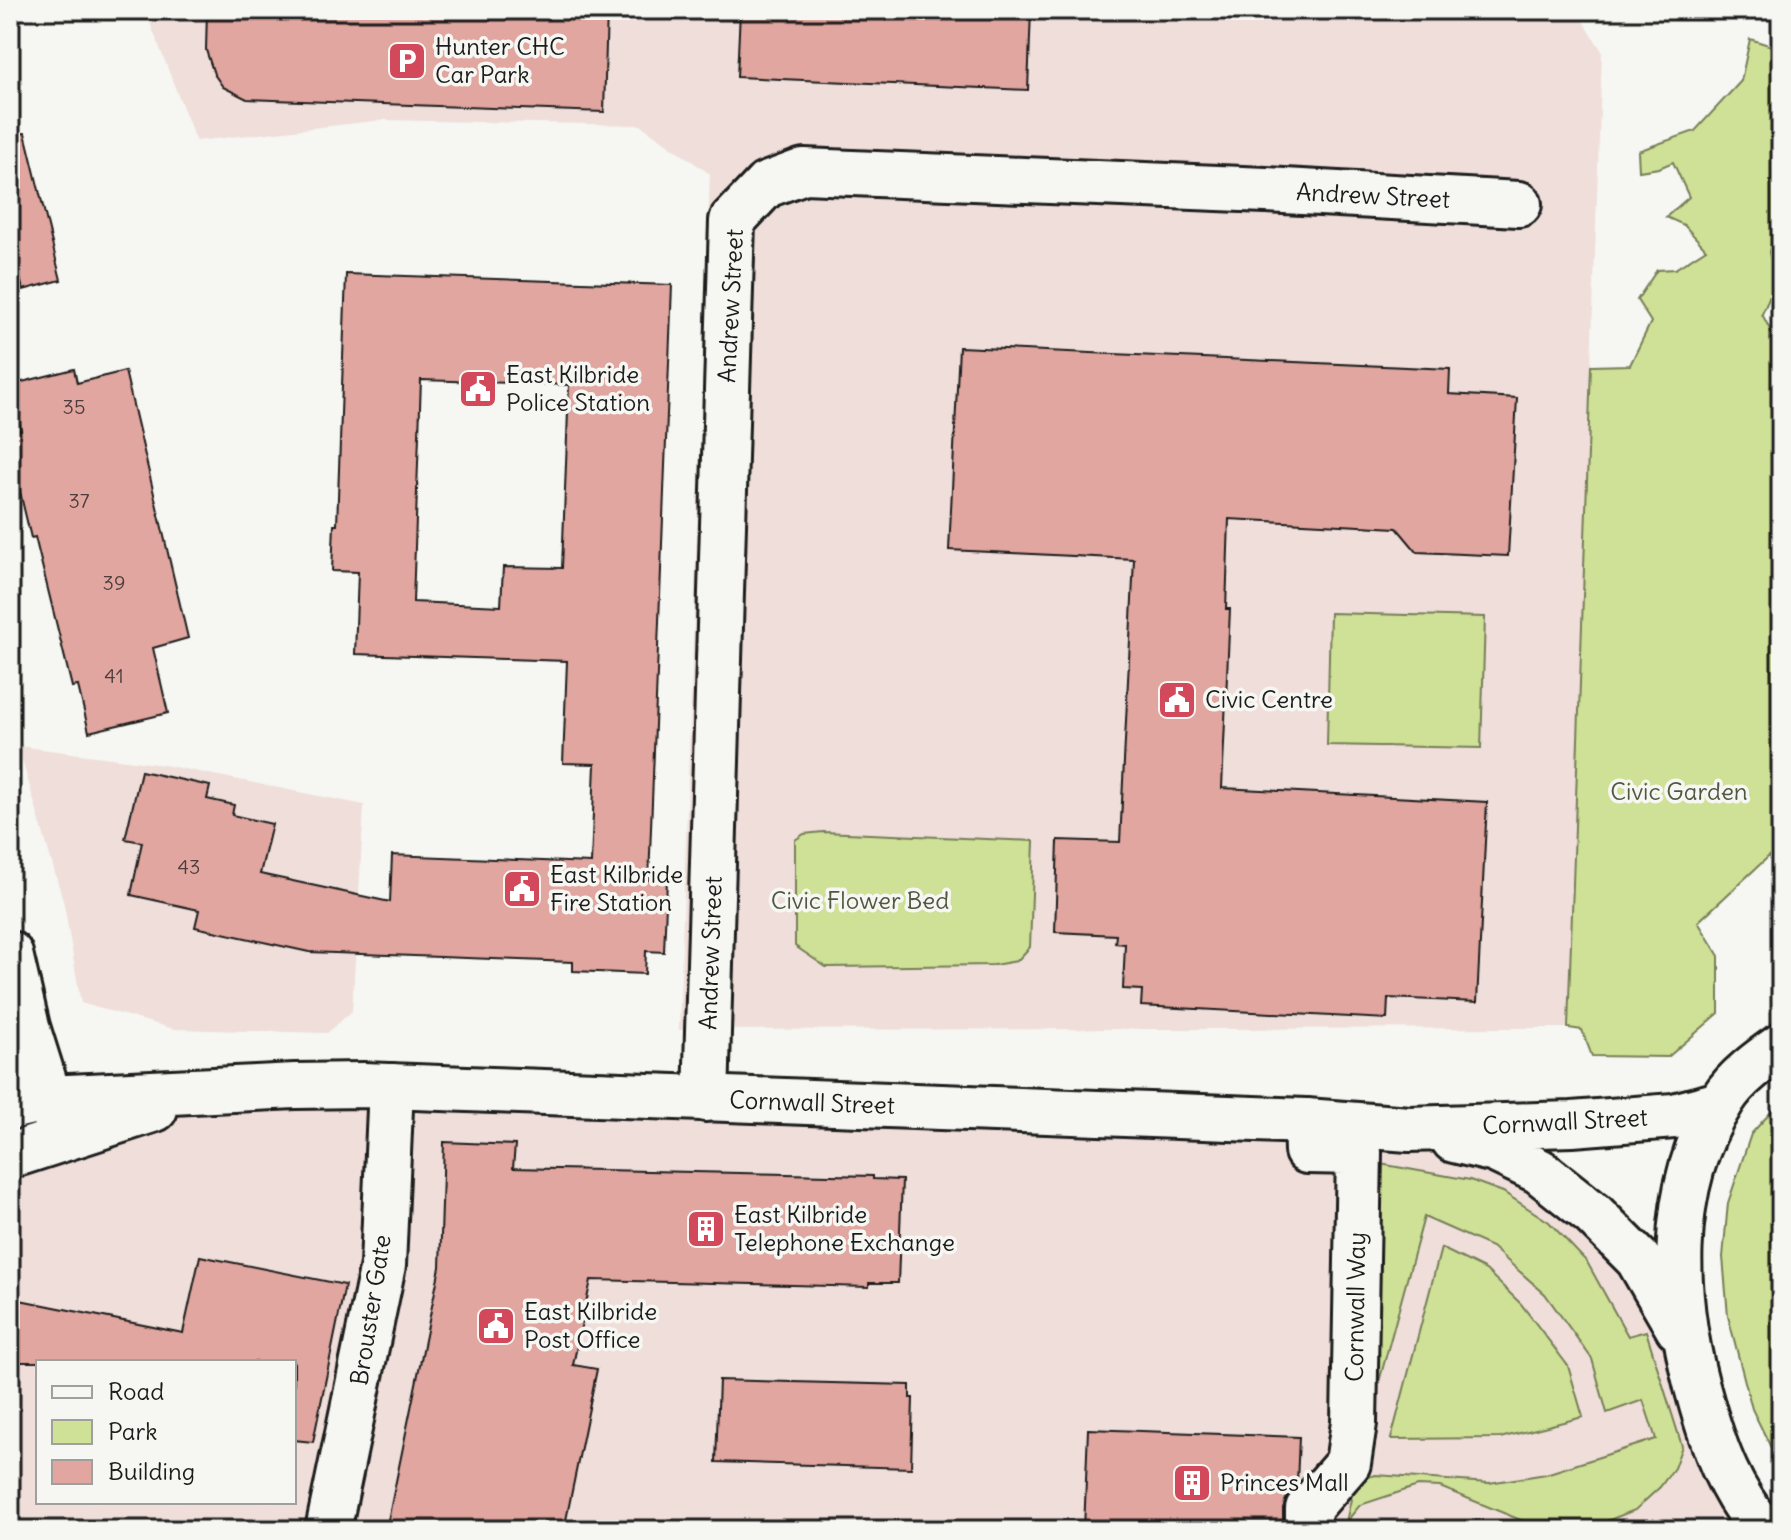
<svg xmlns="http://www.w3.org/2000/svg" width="1791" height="1540" font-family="Delius,sans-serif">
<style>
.built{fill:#efded9;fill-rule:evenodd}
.green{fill:#cfe196;stroke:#767e59;stroke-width:2}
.building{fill:#e0a69f;stroke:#1c1c1c;stroke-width:2;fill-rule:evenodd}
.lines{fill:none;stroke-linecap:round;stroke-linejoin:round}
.street-casing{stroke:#1c1c1c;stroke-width:50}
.secondary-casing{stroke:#1c1c1c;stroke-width:50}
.street{stroke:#f6f6f2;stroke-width:44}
.secondary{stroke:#f6f6f2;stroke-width:44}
.labels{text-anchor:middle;stroke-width:7;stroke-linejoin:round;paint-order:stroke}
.number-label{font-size:20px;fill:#4d3e3d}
.poi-label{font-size:24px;fill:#1c1c1c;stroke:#f6f6f2;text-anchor:start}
.street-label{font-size:24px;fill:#1c1c1c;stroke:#f6f6f2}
.park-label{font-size:24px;fill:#525741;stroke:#f6f6f2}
</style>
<rect width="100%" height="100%" fill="#f6f6f2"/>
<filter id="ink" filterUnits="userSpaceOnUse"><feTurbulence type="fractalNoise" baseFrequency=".0125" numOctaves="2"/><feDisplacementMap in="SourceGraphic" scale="16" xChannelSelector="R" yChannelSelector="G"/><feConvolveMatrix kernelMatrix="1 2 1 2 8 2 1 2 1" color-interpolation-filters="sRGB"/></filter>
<g filter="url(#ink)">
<path class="built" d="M145,10H1576L1602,51L1568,1028L679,1030L710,174L641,125L383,120L196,141Z
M18,746L164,765L364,805L352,1011L327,1033L174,1029L81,1003L64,904Z
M215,1090L1495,1150L1638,1259L1763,1530H10V1156ZM38,1362H294V1502H38Z"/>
<path class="green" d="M1750,39L1781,49V210L1769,252L1776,283L1762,314L1781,351V845L1698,922L1719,956V1013L1668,1057L1592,1056L1582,1030L1568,1028L1591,366L1630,365L1651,322L1637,300L1657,270L1675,269L1706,249L1684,225L1666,217L1689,197L1673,162L1659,168L1639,171L1638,151L1695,131L1741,81Z
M1330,613L1485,617L1481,748L1327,745Z
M823,832L1034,841L1030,947L1017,961L994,965L826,967L795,946V840L804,834Z
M1781,1101V1468L1752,1409L1728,1316L1723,1257L1728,1203L1751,1134Z
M1380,1164L1470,1180L1503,1192L1549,1222L1587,1262L1628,1336L1646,1331L1682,1446L1674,1468L1660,1487L1635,1510L1599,1524L1558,1525L1523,1521L1440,1487L1418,1486L1360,1505L1346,1522L1353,1490L1359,1479L1376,1475L1489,1483L1546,1474L1656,1439L1643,1400L1607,1413L1592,1359L1545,1294L1492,1247L1424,1217L1373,1404Z
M1441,1248L1486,1270L1521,1304L1568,1366L1583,1417L1500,1438L1391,1439Z"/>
<path class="building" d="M207,10H607L604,112L247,99L223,87L214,74L206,50Z
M740,10H1031L1028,90L737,77Z
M25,133L61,280L23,290L16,262L10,263V134Z
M346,274L672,285L649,880H667L664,952L646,951L645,974L573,971V962L309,952L195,927L199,910L131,895L142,842L125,839L141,771L210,786L207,799L234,805L232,815L272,824L260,874L390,902L392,855L591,863L595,764L563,763L567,661L355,654L358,572L332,571L334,525H337ZM421,380L569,385L562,568L503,567L501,606L413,602Z
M959,347L1450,369L1449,394L1517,398L1508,556L1417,552L1397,528L1229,519L1226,609H1230L1222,788L1487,802L1477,1002L1388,998L1387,1019L1141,1006L1142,990L1123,989L1125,944L1115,943L1116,935L1055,932L1058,840L1120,842L1134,559L949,550Z
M74,369L77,383L125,371L188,638L153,648L168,713L89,732L78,686L72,687L35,537L31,538L10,450V432L21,430L10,385Z
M444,1142L515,1145L513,1168L873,1176V1179L902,1180L898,1283H869V1287L591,1280L573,1365L597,1369L564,1530H386L440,1267Z
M200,1256L345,1285L313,1442L294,1440V1362H10V1298L183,1333Z
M719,1380L910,1385V1398H913L911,1468L716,1462Z
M1088,1429L1299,1437L1297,1483L1289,1494L1283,1508V1530H1084Z"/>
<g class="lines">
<g class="street-casing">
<path id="street" d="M10,954L27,1027L60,1132
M706,1099L732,221L766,185L804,171L1266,190L1519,204
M1306,1121L1307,1151L1359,1152L1354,1423L1348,1463L1308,1509V1530
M328,1530L383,1265L391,1086"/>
</g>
<g class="secondary-casing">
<path id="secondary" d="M10,1107L48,1098L295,1086L363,1085L1306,1121L1409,1129L1572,1124L1674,1116L1720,1104
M1454,1140L1495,1150L1539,1171L1593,1214L1638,1259L1678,1328
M10,1156L155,1109
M1763,1530C1730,1491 1716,1453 1702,1405C1673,1306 1664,1190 1723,1099C1736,1078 1761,1060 1781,1046"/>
</g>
<use href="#street" class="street"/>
<use href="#secondary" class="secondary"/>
</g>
</g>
<defs>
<g id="parking-square" transform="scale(2)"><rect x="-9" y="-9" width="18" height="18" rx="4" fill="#d1495b" stroke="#f6f6f2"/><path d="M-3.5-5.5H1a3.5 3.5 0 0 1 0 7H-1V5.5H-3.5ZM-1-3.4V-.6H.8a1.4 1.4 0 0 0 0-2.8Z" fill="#fff"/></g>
<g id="civic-square" transform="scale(2)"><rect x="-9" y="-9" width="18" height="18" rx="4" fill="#d1495b" stroke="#f6f6f2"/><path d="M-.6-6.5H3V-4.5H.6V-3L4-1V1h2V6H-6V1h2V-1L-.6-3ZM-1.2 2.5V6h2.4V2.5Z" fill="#fff"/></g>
<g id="building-square" transform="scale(2)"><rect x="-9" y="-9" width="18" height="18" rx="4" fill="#d1495b" stroke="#f6f6f2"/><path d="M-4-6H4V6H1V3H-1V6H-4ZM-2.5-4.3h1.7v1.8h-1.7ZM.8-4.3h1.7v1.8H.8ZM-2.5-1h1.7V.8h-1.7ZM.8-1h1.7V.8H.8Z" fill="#fff"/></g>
</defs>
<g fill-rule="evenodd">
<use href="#parking-square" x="407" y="61"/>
<use href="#civic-square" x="478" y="389"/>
<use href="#civic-square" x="1177" y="700"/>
<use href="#civic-square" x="522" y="889"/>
<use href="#building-square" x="706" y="1229"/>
<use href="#civic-square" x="496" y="1326"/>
<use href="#building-square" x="1192" y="1483"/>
</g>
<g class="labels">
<g class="number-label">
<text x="74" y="414">35</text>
<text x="79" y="508">37</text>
<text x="114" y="590">39</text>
<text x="114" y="683">41</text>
<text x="189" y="874">43</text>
</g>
<g class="poi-label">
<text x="435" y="55">Hunter CHC<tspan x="435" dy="28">Car Park</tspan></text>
<text x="506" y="383">East Kilbride<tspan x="506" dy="28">Police Station</tspan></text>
<text x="1205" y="708">Civic Centre</text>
<text x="550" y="883">East Kilbride<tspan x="550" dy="28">Fire Station</tspan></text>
<text x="734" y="1223">East Kilbride<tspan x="734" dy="28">Telephone Exchange</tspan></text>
<text x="524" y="1320">East Kilbride<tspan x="524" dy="28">Post Office</tspan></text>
<text x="1220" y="1491">Princes Mall</text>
</g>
<g class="street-label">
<text transform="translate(1373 196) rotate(3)" y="8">Andrew Street</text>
<text transform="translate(731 306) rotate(-87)" y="8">Andrew Street</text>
<text transform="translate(711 953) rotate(-88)" y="8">Andrew Street</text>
<text transform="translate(812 1103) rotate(2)" y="8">Cornwall Street</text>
<text transform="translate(1565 1122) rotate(-3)" y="8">Cornwall Street</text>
<text transform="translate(1356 1307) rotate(-89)" y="8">Cornwall Way</text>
<text transform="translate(371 1310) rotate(-81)" y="8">Brouster Gate</text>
</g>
<g class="park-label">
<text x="1679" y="800">Civic Garden</text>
<text x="860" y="909">Civic Flower Bed</text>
</g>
</g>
<rect width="1791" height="1540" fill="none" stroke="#f6f6f2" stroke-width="40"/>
<rect x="20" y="20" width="1751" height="1500" fill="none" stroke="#1c1c1c" stroke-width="3" filter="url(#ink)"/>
<rect x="36" y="1360" width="260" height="144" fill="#f6f6f2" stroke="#9f9f9c" stroke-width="2"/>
<rect x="52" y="1386" width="40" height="12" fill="#f6f6f2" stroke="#9f9f9c" stroke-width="2"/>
<text x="108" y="1400" font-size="24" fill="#1c1c1c">Road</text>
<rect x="52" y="1420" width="40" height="24" fill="#cfe196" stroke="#9f9f9c" stroke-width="2"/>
<text x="108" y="1440" font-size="24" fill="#1c1c1c">Park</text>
<rect x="52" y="1460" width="40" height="24" fill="#e0a69f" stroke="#9f9f9c" stroke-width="2"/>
<text x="108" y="1480" font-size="24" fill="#1c1c1c">Building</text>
</svg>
